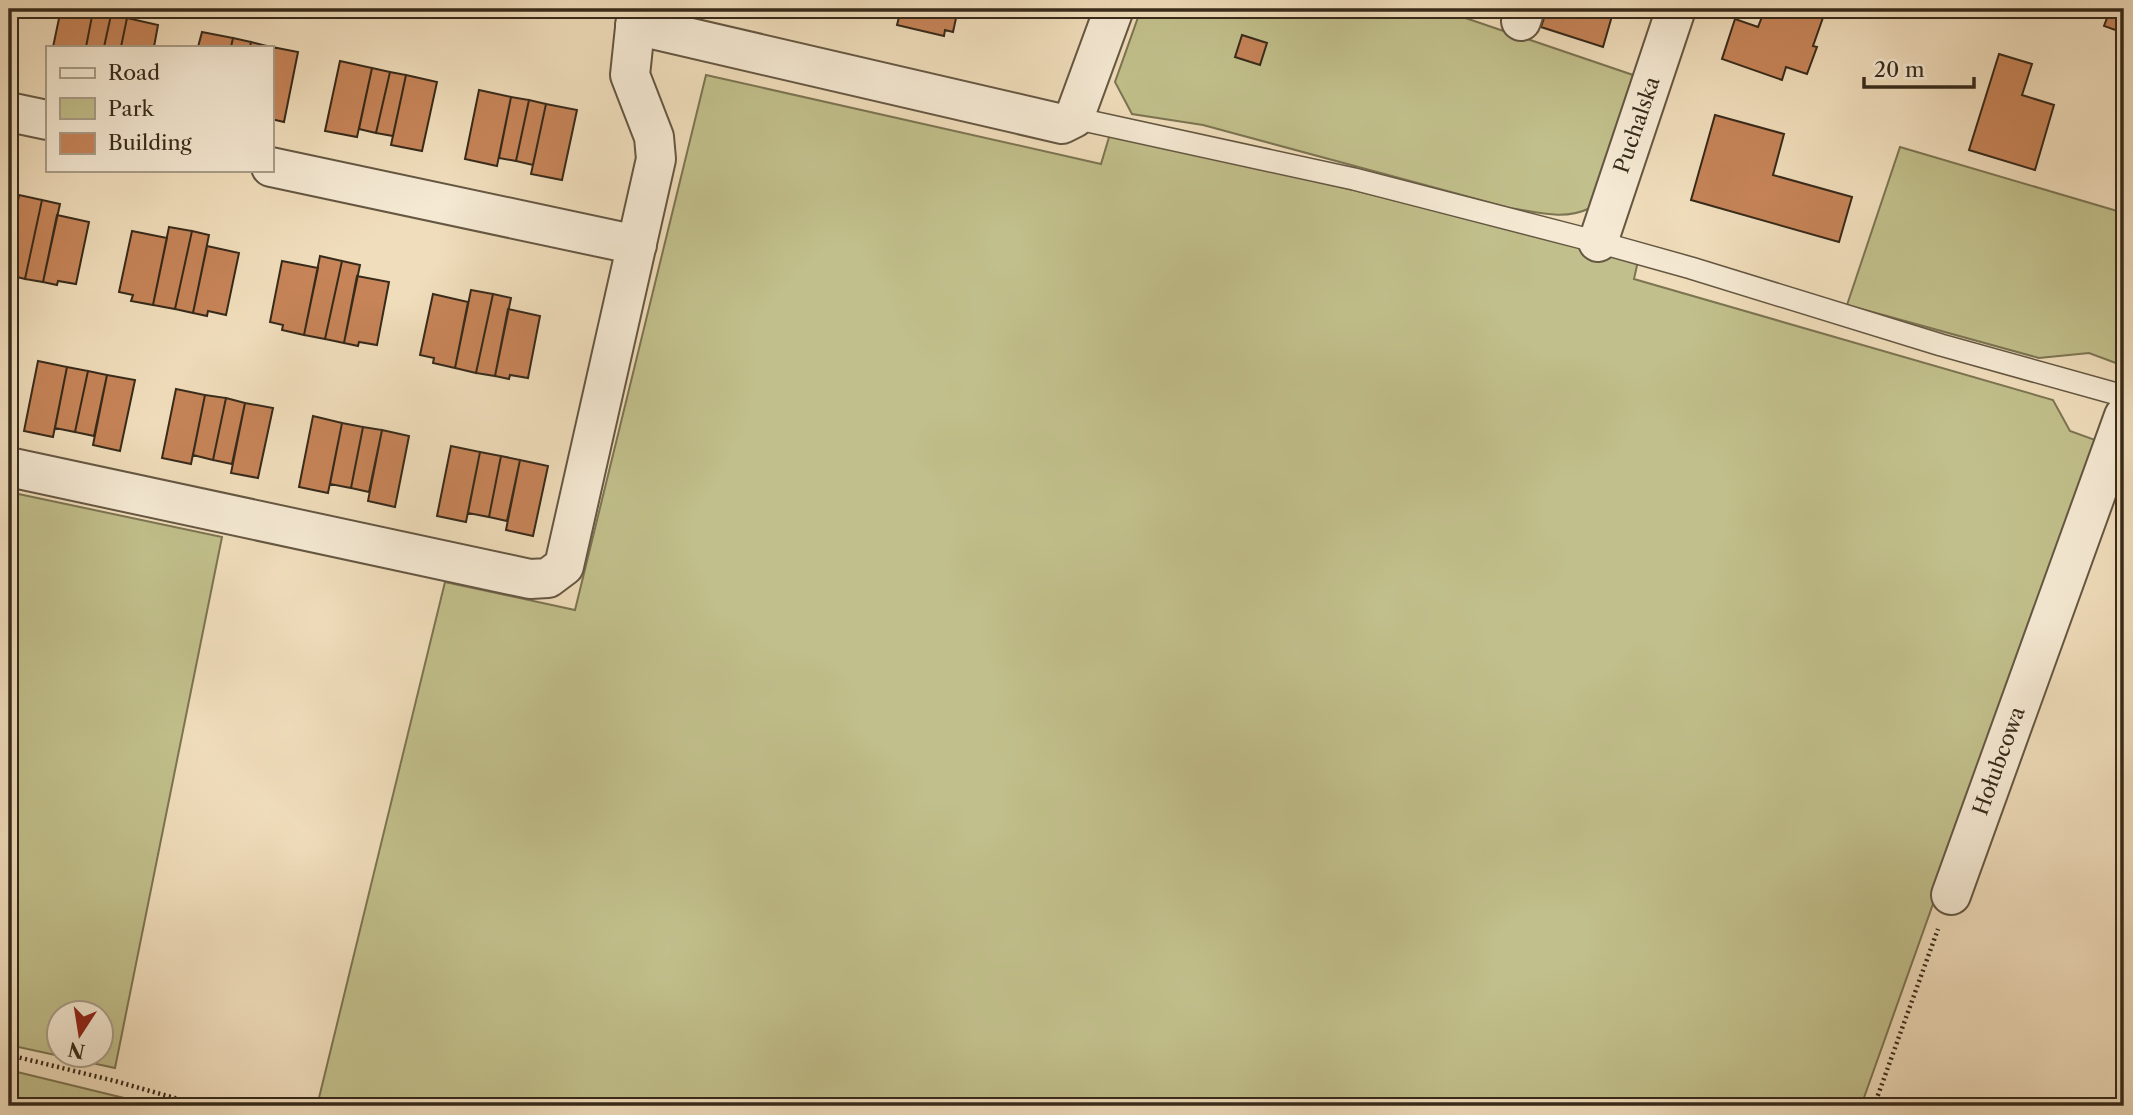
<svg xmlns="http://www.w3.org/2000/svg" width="2133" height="1115" font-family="'Libre Caslon Text',serif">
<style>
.green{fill:#c1bf8b;stroke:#7c7452;stroke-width:2;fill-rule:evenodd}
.building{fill:#c68458;stroke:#372a1a;stroke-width:2}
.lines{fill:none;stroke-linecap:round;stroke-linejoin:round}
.lane-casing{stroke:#655742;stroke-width:24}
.street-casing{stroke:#655742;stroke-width:42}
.path{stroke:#372a1a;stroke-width:4.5;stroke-dasharray:2 3.5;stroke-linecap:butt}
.lane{stroke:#f5e9d3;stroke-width:21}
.street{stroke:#f5e9d3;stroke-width:38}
.labels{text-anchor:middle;stroke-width:6;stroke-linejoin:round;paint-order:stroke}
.street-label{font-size:21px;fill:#372a1a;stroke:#f5e9d3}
</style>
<rect width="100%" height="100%" fill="#f0ddbb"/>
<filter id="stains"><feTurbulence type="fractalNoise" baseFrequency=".00286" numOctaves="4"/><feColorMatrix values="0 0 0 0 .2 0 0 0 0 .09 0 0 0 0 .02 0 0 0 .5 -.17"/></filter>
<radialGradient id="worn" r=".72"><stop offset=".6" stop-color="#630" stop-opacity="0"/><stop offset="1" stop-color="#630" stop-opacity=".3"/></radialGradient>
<path class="green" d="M1141,9H1439L1633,75L1590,208C1564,221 1537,212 1510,208L1203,125L1132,114L1115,82Z
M706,75L1101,164L1110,134L1345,188L1638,261L1634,279L2053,400L2070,431L2098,441L1861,1106H317L445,582L575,610Z
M1900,147L2124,213V366L2089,353L2039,358L1847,305Z
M9,492L222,537L115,1068L9,1045ZM60,1014H102V1056H60Z
M9,1070L157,1106H9Z"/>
<path class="building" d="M9,9H16L9,44Z
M61,9H82L93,11L86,47H53Z
M789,9H823L821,16Z
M901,9H958L953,32L945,30L944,36L897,25Z
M1032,9H1056L1053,16Z
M1547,9H1614L1603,47L1541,27Z
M1765,9H1826L1813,46L1817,47L1807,74L1786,67L1782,80L1722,59L1735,19L1758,27Z
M2101,9H2124V33L2104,26L2107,18L2099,15Z
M93,11L111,15L104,47H86Z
M111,15L127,18L121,47H104Z
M127,18L158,25L154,47H121Z
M202,32L233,38L231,47H198Z
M1242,35L1267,43L1260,65L1235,57Z
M233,38L251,42L250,47H231Z
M251,42L267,46V47H250Z
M267,46L298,52L284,122L271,119V47H267Z
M1999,54L2032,64L2022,95L2054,105L2035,170L1969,150Z
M340,61L372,68L357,137L325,131Z
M372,68L390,72L376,133L359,129Z
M390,72L406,75L393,136L376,133Z
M406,75L437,82L422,151L391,145Z
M479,90L511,97L497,166L465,159Z
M511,97L529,100L516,161L499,158Z
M529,100L546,104L533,165L516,161Z
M546,104L577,110L562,180L531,174Z
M1715,115L1784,134L1773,175L1852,197L1839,242L1691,200Z
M19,195L42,200L25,279L9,275V247Z
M42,200L60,204L43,282L25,279Z
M9,205L17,207L9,247Z
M57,215L89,222L76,284L58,281L57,285L43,282Z
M169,227L192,231L175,309L153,305Z
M132,231L167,238L153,305L131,301L133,295L119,292Z
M192,231L209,235L193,313L175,309Z
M207,246L239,253L226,315L208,311L207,316L193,313Z
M320,256L342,261L325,339L304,335Z
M282,261L318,268L304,335L282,330L283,325L270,322Z
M342,261L360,265L344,343L325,339Z
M357,276L389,282L377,345L359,342L358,346L344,343Z
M471,290L493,294L476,373L455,368Z
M433,294L468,302L455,368L433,363L434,358L420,355Z
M493,294L511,298L495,376L476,373Z
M508,309L540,316L528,378L510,375L509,379L495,376Z
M38,361L67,367L53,437L24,431Z
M67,367L88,371L75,432L55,428Z
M88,371L107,375L94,436L75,432Z
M107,375L135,380L120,451L93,445Z
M176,389L205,395L191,464L162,458Z
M205,395L226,398L213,460L193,455Z
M226,398L245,403L232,464L213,460Z
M245,403L273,408L258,478L231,473Z
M313,416L342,423L328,493L299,487Z
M342,423L363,427L351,488L330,484Z
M363,427L382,430L369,492L351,488Z
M382,430L409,436L395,507L368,501Z
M451,446L480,452L466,522L437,516Z
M480,452L501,456L489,517L468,513Z
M501,456L520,460L507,521L489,517Z
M520,460L548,466L533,536L506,530Z"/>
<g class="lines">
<g class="lane-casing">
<path id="lane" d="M1074,118L1354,179L1598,242L1691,268L1941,345L2124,396"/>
</g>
<g class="street-casing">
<path id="street" d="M1521,21L1525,9
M635,25L1062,124L1074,118L1114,9
M9,112L47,120
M271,167L637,245
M1598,242L1676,9
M9,467L530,579L548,578L564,566L656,159L654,137L630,75L637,9
M1951,895L2124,416"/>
</g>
<path class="path" d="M9,1055L115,1081L203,1106
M1874,1106L1938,929"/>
<use href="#lane" class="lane"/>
<use href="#street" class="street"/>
</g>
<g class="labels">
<g class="street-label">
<text transform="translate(1637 125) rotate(-71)" y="7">Puchalska</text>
<text transform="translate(1999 761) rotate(-70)" y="7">Hołubcowa</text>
</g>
</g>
<rect width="2133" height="1115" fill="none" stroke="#f0ddbb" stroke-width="35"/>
<rect x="10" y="10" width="2112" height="1094" fill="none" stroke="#372a1a" stroke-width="3.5"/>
<rect x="18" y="18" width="2098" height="1080" fill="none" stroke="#372a1a" stroke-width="2"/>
<rect x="46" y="46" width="228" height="126" fill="#f5e9d3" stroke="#a99d89" stroke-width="2"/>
<rect x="60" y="68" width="35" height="10" fill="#f5e9d3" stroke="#a99d89" stroke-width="2"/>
<text x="108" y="80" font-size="21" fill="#372a1a">Road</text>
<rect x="60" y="98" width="35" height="21" fill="#c1bf8b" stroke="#a99d89" stroke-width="2"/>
<text x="108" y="116" font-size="21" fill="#372a1a">Park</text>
<rect x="60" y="133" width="35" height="21" fill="#c68458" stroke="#a99d89" stroke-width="2"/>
<text x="108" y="150" font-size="21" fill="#372a1a">Building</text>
<g transform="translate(80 1034) rotate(192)"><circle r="33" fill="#f5e9d3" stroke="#a99d89" stroke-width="2"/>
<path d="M0-5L12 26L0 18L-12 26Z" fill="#8f2418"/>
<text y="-10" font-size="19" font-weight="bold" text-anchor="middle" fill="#372a1a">N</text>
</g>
<path d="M1864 77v10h110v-10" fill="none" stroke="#372a1a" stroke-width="3.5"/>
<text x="1874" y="77" font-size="21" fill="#372a1a" stroke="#f5e9d3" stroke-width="5" paint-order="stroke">20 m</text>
<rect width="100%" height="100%" filter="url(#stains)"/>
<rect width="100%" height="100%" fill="url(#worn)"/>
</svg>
